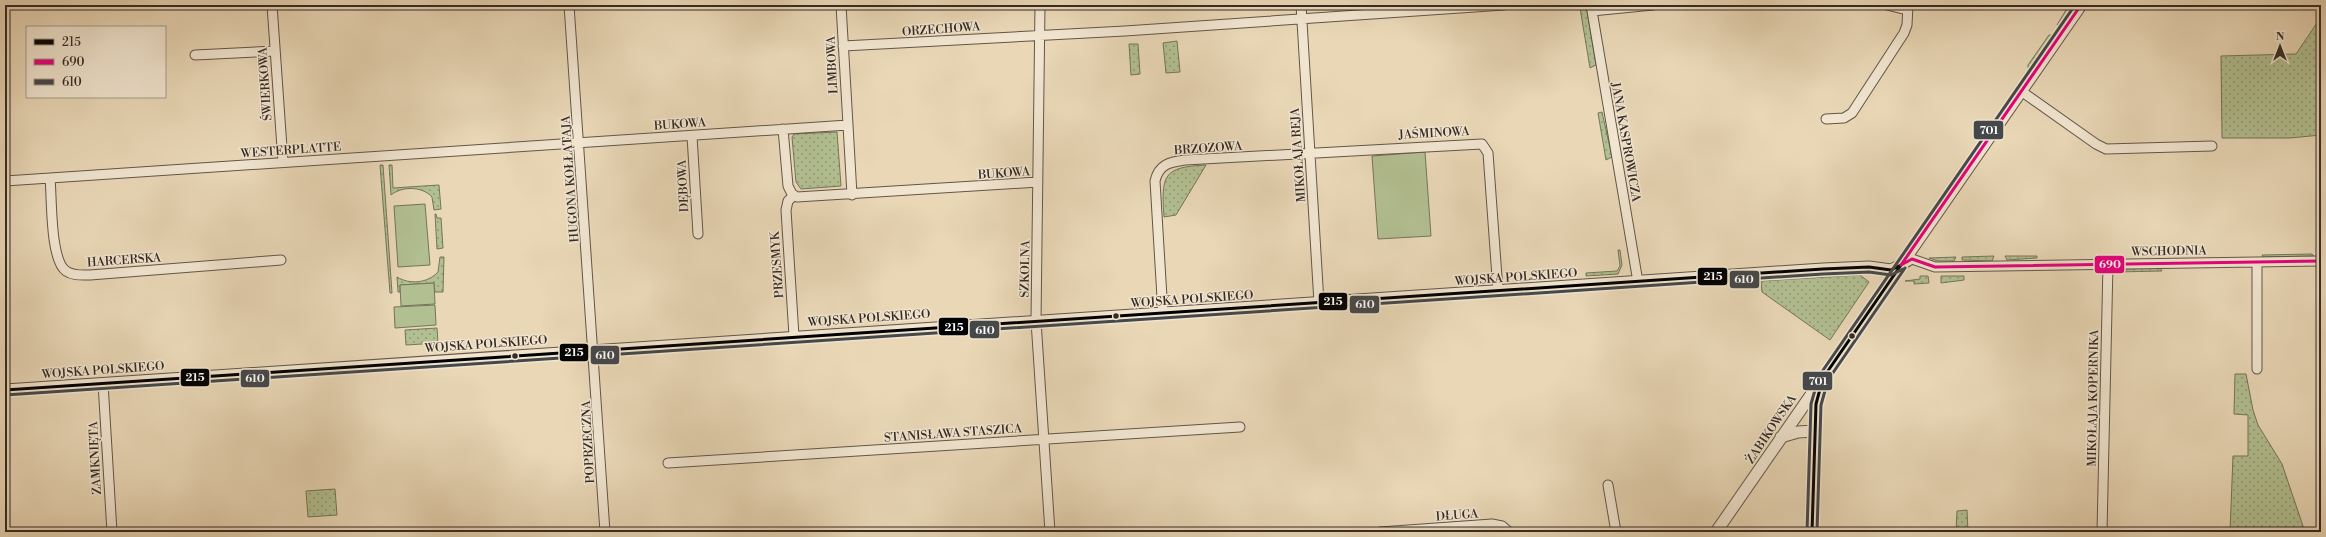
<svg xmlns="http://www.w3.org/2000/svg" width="2326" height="537" font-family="'Libre Bodoni',serif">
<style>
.grass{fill:url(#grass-dots);stroke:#74755b}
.pitch{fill:#b2bf91;stroke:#74755b}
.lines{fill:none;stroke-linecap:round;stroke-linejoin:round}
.minor-casing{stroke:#635649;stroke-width:11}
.tertiary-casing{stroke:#635649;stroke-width:13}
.minor{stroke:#f1e5d0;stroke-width:9}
.tertiary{stroke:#f1e5d0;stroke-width:11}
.bus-1-casing{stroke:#f1e5d0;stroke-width:6}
.bus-2-casing{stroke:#f1e5d0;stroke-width:6}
.bus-3-casing{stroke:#f1e5d0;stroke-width:6}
.bus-4-casing{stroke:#f1e5d0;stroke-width:6}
.bus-1{stroke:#000;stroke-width:3}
.bus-2{stroke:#e5007d;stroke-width:3}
.bus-3{stroke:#45484a;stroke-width:3}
.bus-4{stroke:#45484a;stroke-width:3}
.bus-dot{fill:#362b25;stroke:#f1e5d0;stroke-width:1.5}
.labels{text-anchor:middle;stroke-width:3;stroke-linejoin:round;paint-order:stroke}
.street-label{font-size:12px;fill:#362b25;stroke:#f1e5d0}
.line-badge{stroke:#f1e5d0;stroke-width:1.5}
.badge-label{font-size:11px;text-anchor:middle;font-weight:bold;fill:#fff}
</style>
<defs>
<pattern id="grass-dots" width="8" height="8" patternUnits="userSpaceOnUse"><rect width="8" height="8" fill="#b2bf91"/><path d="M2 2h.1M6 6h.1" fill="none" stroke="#929b76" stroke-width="1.8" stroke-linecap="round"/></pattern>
</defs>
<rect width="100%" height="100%" fill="#e9d7b6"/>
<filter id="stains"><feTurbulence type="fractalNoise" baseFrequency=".005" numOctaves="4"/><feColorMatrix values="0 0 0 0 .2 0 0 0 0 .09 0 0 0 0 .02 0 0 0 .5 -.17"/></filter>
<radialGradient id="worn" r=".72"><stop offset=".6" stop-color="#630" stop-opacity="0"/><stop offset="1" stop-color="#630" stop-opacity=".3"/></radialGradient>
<path class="grass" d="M2069,5H2073L2061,24L2057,25Z
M1584,7L1587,11L1596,65L1590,68L1580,8Z
M2321,17V135L2290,138H2222L2221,56L2296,54Z
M2049,35H2052L2051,38L2030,68H2028V65Z
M1177,41L1180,72L1166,73L1163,43Z
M1129,44H1138L1140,74L1131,75Z
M1602,112L1612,157L1606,160L1598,113Z
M837,132L841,186L801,189L796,182L792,137L794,134Z
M380,165H383L392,293H390Z
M389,165H392L393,188L439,185L441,209L434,210L432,197C422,186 402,186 391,195Z
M1206,165L1176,215L1164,217C1161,175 1163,167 1206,165Z
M435,214H436L437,218H441L443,248L437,249Z
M1618,250H1620L1622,265L1618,274L1586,276V273L1617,271L1620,266Z
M2312,254L2314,256L2263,257L2262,255Z
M1994,256L1992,261L1962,260V257Z
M2005,256H2037V258L2007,260Z
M440,257H444L443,292H435L434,283L400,285V292H398L397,277C410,285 428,283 438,272Z
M1956,257L1954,261H1938L1929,258Z
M2160,268L2162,271L2115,272L2121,269Z
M1860,275L1869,282L1830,340L1762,292L1761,281Z
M1920,276H1928L1929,283L1914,284V281H1905L1920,279Z
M1941,276H1964V280L1941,283Z
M437,328L438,343L406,345L405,330Z
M2235,374H2246L2253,410L2258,425L2282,464L2305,532H2230L2233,456H2248V415L2234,414Z
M335,489L337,515L308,517L306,491Z
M1967,510L1968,532H1956L1957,511Z"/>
<path class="pitch" d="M1425,152L1431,236L1378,239L1372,156Z
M425,204L430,265L398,267L394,206Z
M434,283L435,304L401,306L400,285Z
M435,305L436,325L395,328L394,307Z"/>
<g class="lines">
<g class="minor-casing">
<path id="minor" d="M272,5L283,162
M569,5L605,532
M841,5L848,125
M1040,5L1036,321L1050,532
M1301,5L1319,303
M1591,5L1638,282
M1887,5L1907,10
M1592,11L1653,5
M843,46L1125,31L1504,5
M195,55L275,51
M2021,91L2096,144L2106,149L2212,146
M1826,119L1844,118L1852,113L1904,33L1907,25L1908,5
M783,129L788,186L792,194L797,197L1038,182
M692,136L698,234
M50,178C52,198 50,260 66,271C73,276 82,275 90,275L281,260
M5,181L848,125L852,195
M794,195L788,201L786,210L794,336
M2257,262V369
M1902,265L1912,259L1935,267L2321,261
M1163,314L1155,181C1159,164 1170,162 1185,160L1482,144L1488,153L1498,291
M103,383L112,532
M668,463L1240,427
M1608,485L1616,532
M1380,532L1492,524L1502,526L1509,532
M2102,532L2108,264"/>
</g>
<g class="tertiary-casing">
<path id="tertiary" d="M5,390L1823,269L1869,267L1891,270L1901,265
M1781,437L1798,432L1815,431
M1716,532L2081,5
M1812,532L1815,412L1820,386"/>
</g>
<use href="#minor" class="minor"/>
<use href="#tertiary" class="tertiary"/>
<g class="bus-1-casing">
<path id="bus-1" d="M5,390L1823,269L1869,267L1891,270L1901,265
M1812,532L1816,404L1823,378L1901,265"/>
</g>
<g class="bus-2-casing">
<path id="bus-2" d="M1901,265L1912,259L1935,267L2321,261
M1901,265L2081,5"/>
</g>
<g class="bus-3-casing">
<path id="bus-3" d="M5,395L1823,274L1869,272L1891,275L1903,269
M1817,532L1821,405L1828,380L1905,268"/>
</g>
<g class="bus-4-casing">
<path id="bus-4" d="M1807,532L1811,404L1819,376L2075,5"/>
</g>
<use href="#bus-1" class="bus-1"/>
<use href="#bus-2" class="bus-2"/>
<use href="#bus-3" class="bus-3"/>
<use href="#bus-4" class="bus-4"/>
</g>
<g class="bus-dot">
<circle cx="1116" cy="316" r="3.5"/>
<circle cx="1852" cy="336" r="3.5"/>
<circle cx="515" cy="356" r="3.5"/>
</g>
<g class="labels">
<g class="street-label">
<text transform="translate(941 29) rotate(-4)" y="4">ORZECHOWA</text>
<text transform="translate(832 65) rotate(-93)" y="4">LIMBOWA</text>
<text transform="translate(265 84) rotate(-94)" y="4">ŚWIERKOWA</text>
<text transform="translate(680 124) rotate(-4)" y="4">BUKOWA</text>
<text transform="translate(1434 133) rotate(-3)" y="4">JAŚMINOWA</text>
<text transform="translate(1626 142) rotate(80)" y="4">JANA KASPROWICZA</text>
<text transform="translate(1208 148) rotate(-4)" y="4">BRZOZOWA</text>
<text transform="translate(291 150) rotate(-4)" y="4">WESTERPLATTE</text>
<text transform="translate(1298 155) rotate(-94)" y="4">MIKOŁAJA REJA</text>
<text transform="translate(1004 173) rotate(-4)" y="4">BUKOWA</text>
<text transform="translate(570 179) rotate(-94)" y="4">HUGONA KOŁŁĄTAJA</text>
<text transform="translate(683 186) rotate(-93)" y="4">DĘBOWA</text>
<text transform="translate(2169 251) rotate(-1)" y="4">WSCHODNIA</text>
<text transform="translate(124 260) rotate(-4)" y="4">HARCERSKA</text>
<text transform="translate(777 265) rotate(-94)" y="4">PRZESMYK</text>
<text transform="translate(1025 269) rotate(-89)" y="4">SZKOLNA</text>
<text transform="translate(1516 277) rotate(-4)" y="4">WOJSKA POLSKIEGO</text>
<text transform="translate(1192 299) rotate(-4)" y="4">WOJSKA POLSKIEGO</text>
<text transform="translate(869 318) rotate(-4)" y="4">WOJSKA POLSKIEGO</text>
<text transform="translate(486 344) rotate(-4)" y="4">WOJSKA POLSKIEGO</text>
<text transform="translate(103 370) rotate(-4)" y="4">WOJSKA POLSKIEGO</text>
<text transform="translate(2093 398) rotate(-89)" y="4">MIKOŁAJA KOPERNIKA</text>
<text transform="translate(1771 429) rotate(-56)" y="4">ŻABIKOWSKA</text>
<text transform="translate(953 433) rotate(-4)" y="4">STANISŁAWA STASZICA</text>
<text transform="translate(588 442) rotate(-93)" y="4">POPRZECZNA</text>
<text transform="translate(95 458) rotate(-93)" y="4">ZAMKNIĘTA</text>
<text transform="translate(1457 515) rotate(-4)" y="4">DŁUGA</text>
</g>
</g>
<g class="line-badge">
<rect x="1973" y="120" width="31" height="20" rx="4" fill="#45484a"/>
<rect x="2094" y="255" width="31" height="19" rx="4" fill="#e5007d"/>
<rect x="1697" y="267" width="31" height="19" rx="4" fill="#000"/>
<rect x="1729" y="270" width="31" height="19" rx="4" fill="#45484a"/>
<rect x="1318" y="292" width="30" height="19" rx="4" fill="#000"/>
<rect x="1349" y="295" width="31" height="19" rx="4" fill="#45484a"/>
<rect x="938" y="317" width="31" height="19" rx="4" fill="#000"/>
<rect x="969" y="320" width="31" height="19" rx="4" fill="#45484a"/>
<rect x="559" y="343" width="30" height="19" rx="4" fill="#000"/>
<rect x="590" y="345" width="30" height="20" rx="4" fill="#45484a"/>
<rect x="180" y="368" width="30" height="19" rx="4" fill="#000"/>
<rect x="240" y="369" width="30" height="19" rx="4" fill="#45484a"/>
<rect x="1802" y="371" width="31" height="20" rx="4" fill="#45484a"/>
</g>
<g class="badge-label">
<text x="1989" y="134">701</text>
<text x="2110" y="268">690</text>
<text x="1713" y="280">215</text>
<text x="1744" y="283">610</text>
<text x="1333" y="305">215</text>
<text x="1365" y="308">610</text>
<text x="954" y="331">215</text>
<text x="985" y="334">610</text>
<text x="574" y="356">215</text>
<text x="605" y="359">610</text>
<text x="195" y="381">215</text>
<text x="255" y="382">610</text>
<text x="1818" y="385">701</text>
</g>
<rect width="2326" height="537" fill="none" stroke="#e9d7b6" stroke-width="20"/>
<rect x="6" y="6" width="2314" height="525" fill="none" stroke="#362b25" stroke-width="2"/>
<rect x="10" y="10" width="2306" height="517" fill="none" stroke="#362b25"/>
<rect x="26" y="26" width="140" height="72" fill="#f1e5d0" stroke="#a69b8c"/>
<rect x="34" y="39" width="20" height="6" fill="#000000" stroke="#a69b8c"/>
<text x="62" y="46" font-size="12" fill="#362b25">215</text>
<rect x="34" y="59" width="20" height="6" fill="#e5007d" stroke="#a69b8c"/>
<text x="62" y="66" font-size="12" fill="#362b25">690</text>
<rect x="34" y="79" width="20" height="6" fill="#45484a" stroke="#a69b8c"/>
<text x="62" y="86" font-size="12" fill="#362b25">610</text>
<g transform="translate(2280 46)" stroke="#f1e5d0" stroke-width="3" paint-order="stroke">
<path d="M0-3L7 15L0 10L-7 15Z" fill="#362b25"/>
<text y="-6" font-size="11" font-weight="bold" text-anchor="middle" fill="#362b25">N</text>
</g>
<rect width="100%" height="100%" filter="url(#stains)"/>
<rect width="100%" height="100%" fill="url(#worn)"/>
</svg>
